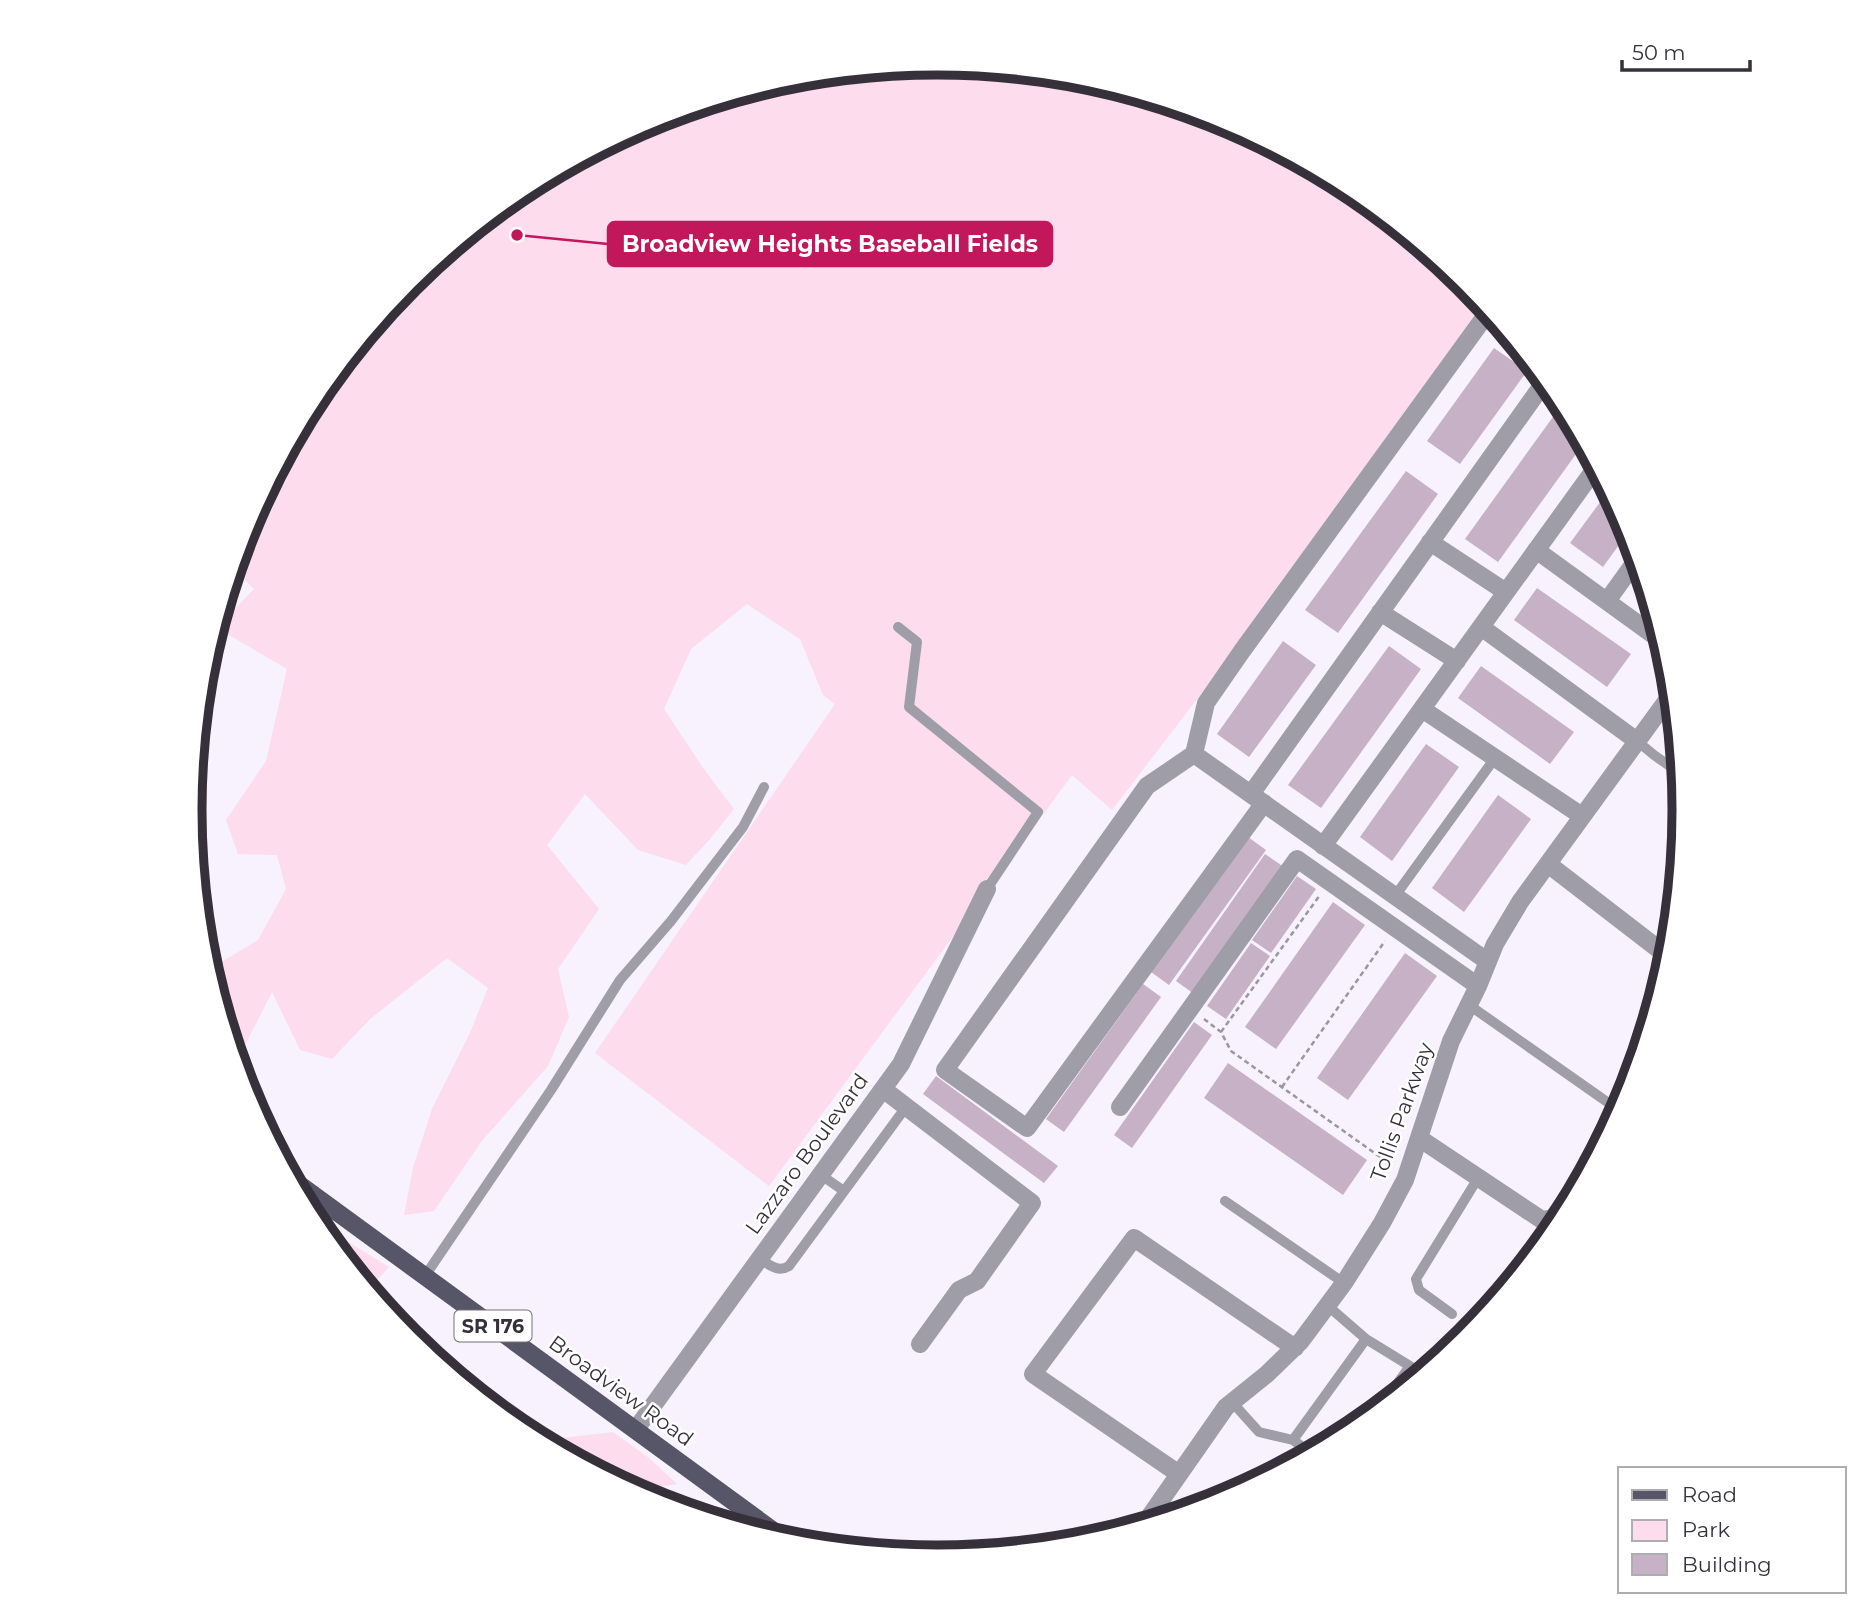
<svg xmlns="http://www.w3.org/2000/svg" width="1874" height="1621" font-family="Montserrat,sans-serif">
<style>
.green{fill:#fcdced}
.building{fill:#c6b1c6}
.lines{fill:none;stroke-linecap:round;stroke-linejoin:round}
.path{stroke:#9b96a0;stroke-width:2.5;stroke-dasharray:5 3.5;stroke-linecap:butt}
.lane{stroke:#9e9da8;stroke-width:10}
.street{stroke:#9e9da8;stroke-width:18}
.primary{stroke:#575669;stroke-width:18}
.labels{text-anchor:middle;stroke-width:5;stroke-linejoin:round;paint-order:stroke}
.shield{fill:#fff;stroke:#726e75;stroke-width:2}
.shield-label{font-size:19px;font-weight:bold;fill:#35303a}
.street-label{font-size:21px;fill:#35303a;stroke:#fff}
.rim{fill:none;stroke:#35303a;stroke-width:9}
.leader{fill:none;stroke:#c2185b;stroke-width:2.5}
.callout-dot{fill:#c2185b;stroke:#fff;stroke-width:2.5}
.callout{fill:#c2185b;stroke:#c2185b;stroke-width:2.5}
.callout-label{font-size:23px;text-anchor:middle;font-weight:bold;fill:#fff}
</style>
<rect width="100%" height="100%" fill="#f7f2fd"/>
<path class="green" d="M937,63L1083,77L1223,120L1353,189L1466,282L1485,305L1250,630L1112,810L1072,775L769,1186L595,1053L835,704L823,695L800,639L747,604L691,649L664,709L703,768L734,809L710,839L686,865L638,850L585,794L547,845L599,909L558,969L569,1017L548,1066L481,1142L434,1211L404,1215L413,1168L432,1109L470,1033L488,988L447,958L370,1019L332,1059L300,1050L272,992L241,1053H233L208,970L258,940L286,889L277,855L238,854L226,820L266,761L287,669L217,628L254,589L233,568L247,524L316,395L409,282L522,189L651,120L792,77Z
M309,1213L340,1237L389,1267L368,1290L315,1225Z
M613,1432L649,1458L677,1484L632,1491L530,1436L562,1438Z"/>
<path class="building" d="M1494,348L1527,371L1460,464L1427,441Z
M1563,403L1584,443L1498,562L1465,539Z
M1406,471L1438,494L1338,633L1305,610Z
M1609,490L1629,531L1603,567L1570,543Z
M1537,588L1631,654L1607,687L1514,620Z
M1283,641L1316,665L1249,757L1217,734Z
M1389,646L1421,669L1321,808L1288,785Z
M1481,666L1574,732L1550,764L1458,698Z
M1426,744L1459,767L1392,861L1360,837Z
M1498,795L1531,819L1464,912L1432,888Z
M1248,837L1266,850L1169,985L1151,972Z
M1265,854L1284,867L1194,994L1176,981Z
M1297,876L1316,889L1271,953L1252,940Z
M1333,902L1365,925L1276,1049L1245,1027Z
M1251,943L1270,956L1226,1019L1207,1006Z
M1405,953L1437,976L1348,1100L1317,1078Z
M1143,984L1161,997L1064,1132L1046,1119Z
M1194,1022L1212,1035L1132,1148L1114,1135Z
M1228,1063L1367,1160L1343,1195L1204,1098Z
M936,1076L1058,1166L1044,1183L923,1094Z"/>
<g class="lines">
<path class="path" d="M1204,1019L1221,1032L1231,1051L1390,1164
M1221,1032L1320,895
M1282,1087L1385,941"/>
<path class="lane" d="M1439,260L1446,278L1460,290L1485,306
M898,627L917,642L909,707L1038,812L987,889
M1637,741L1654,755L1681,774
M1395,896L1495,758
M1469,1005L1620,1111
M821,1175L844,1191
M1225,1201L1344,1283
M760,1259C770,1265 778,1273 789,1266L906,1107
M425,1276L551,1090L620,980L671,921L743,827L764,787
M1328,1306L1366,1339
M1452,1314L1419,1290L1416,1279L1478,1178
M1232,1402L1259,1432L1293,1440L1312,1454
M1377,1412L1410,1366
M1293,1440L1366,1339L1423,1374"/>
<path class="street" d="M1430,542L1506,592
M1536,550L1663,642
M1607,601L1638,558
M1380,612L1457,661
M1481,627L1637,741
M1422,709L1582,816
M1194,754L1487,961
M1251,794L1546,380
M1264,803L1027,1128L945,1070L1147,786L1194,754L1206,703L1242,651L1489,311
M1323,846L1597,466
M1548,864L1670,958
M883,1089L1032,1203L977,1281L959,1290L920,1344
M1120,1107L1297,859L1478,986
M1419,1138L1542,1220L1553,1218L1592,1164
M636,1429L901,1064L987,889
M1179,1474L1033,1374L1134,1238L1295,1348
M1143,1526L1226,1407L1267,1374L1301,1341L1344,1283L1382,1223L1405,1180L1451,1041L1478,986L1495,944L1520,902L1673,692"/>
<path class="primary" d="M289,1177L790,1543"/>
</g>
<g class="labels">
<rect class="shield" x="454.5" y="1310.5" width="77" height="31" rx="5"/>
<g class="shield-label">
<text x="493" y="1333">SR 176</text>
</g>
<g class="street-label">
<text transform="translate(1402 1112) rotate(-70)" y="7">Tollis Parkway</text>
<text transform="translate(807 1154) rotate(-54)" y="7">Lazzaro Boulevard</text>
<text transform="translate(621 1391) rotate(36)" y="7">Broadview Road</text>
</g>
</g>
<path d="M0 0H1874V1621H0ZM202 810a735 735 0 1 1 1470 0a735 735 0 1 1-1470 0Z" fill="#fff" fill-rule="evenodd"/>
<path class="rim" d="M202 810a735 735 0 1 1 1470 0a735 735 0 1 1-1470 0Z"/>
<path class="leader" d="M517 235L608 244"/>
<circle class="callout-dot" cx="517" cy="235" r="7"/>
<rect class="callout" x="608" y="222" width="444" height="44" rx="7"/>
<g class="callout-label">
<text x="830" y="252">Broadview Heights Baseball Fields</text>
</g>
<rect x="1618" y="1467" width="228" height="126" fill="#ffffff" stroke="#aeacb0" stroke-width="2"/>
<rect x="1632" y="1490" width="35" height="10" fill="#575669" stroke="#aeacb0" stroke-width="2"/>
<text x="1682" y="1502" font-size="21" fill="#35303a">Road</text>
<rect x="1632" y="1520" width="35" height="21" fill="#fcdced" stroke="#aeacb0" stroke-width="2"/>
<text x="1682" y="1537" font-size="21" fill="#35303a">Park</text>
<rect x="1632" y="1554" width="35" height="21" fill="#c6b1c6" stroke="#aeacb0" stroke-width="2"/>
<text x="1682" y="1572" font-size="21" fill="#35303a">Building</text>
<path d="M1622 60v10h128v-10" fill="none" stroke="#35303a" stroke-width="3.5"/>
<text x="1632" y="60" font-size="21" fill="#35303a" stroke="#ffffff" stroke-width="5" paint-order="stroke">50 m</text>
</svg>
